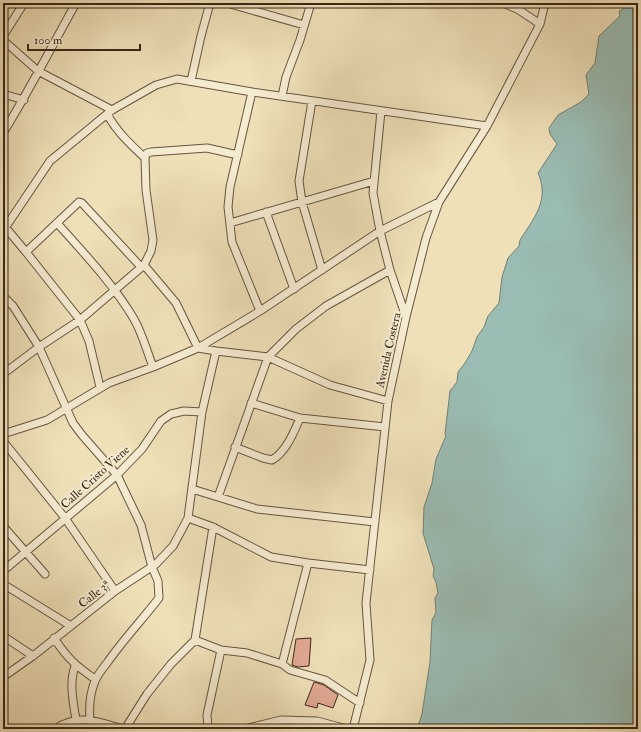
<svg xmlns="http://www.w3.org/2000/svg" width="641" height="732" font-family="'IM FELL Double Pica',serif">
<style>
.water{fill:#9abcb3;stroke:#738075}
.building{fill:#e2a994;stroke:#392717}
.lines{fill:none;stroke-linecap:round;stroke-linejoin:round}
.minor-casing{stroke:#66553f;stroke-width:9}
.minor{stroke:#f5ebd1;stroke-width:7}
.labels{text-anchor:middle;stroke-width:4;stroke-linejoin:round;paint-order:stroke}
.street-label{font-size:12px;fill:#392717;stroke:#f5ebd1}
</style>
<rect width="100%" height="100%" fill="#efe0b8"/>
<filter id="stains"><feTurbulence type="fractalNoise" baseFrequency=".005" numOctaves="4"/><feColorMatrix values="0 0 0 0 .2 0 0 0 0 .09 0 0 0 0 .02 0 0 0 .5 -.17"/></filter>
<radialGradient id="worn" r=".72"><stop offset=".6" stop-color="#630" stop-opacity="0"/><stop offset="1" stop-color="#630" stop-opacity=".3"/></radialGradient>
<path class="water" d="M632,3H638V729H417L422,714L430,662L432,620L436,613L435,598L438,593L436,582L433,576L434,569L423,533L424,507L432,483L436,459L446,436L445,434L450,391L457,382L458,372L465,363L472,351L477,337L484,327L488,316L499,303L502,277L508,258L519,246L520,240C534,218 550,200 538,173L557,144L550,134L549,128L558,115L581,102L589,94L586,75L595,63L599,36L620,16L619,11L629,6Z"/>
<path class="building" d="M311,638L309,666L298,667L292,665L296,639Z
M314,682L324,685L338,695L333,708L318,703L317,708L305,705Z"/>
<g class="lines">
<g class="minor-casing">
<path id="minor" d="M227,3L304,25
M503,3L519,10L540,24
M3,36L24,3
M3,40L38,71L112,110
M191,81L201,36L210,3
M252,92L230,187L228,207L232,242L260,311
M3,94L24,100
M282,96L286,77L300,40L311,3
M312,101L299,181L302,202L322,270
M381,111L373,193L380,231L390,270L406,317
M107,114C117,132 130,144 145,158
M3,133C29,91 52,46 76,3
M266,212L294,289
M57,223C83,252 114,285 134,319C142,333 147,351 153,367
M230,223L374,181
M6,228L26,252L80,320L89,341L100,387
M3,231L50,161L112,110L156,85L177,79L252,92L487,126
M26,252L79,202L82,203L141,267
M144,265L176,303L198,348L216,351L268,357L330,385L388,401
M3,296L13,306L39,347L73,423L82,435L117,475L141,525L152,567L158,581L159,598C142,620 123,640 107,663C103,668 98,674 95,681C90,693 89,707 90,720
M3,374L39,347L80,320L144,265L151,251L153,240L146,190L145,158L147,153L151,152L207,148L238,155
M251,403L300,418L385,427
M3,434L47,420L109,383L153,367L198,348L260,311L380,231L439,202
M3,441L65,518L115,591
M235,447L263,458L272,460C286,452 294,432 300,418
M192,489L257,509L375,522
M218,497L268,357L296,329L326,306L390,270
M188,518L213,527L271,557L308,563L370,570
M3,526L45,574
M3,571L117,475L142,449L161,421L171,414L184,411L202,412
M3,584L71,626
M3,636L33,656
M54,638C67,658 76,666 95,679
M195,640L221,650L247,653L282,664L290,670L325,680L360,703
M282,664L308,563
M75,666C69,683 73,701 76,720
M3,677L33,656L115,591L156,564L173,546L188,518L202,412L216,351
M55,729C79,713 98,722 123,729
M125,729L147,694L171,664L195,640L213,527
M208,729L207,715L221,650
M244,729L281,720L317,721L347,729
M353,729L370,660L366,603L388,401L406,317L426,238L439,202L487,126L540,24L545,3"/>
</g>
<use href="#minor" class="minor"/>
</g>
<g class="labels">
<g class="street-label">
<text transform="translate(388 350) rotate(-77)" y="4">Avenida Costera</text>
<text transform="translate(95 477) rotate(-42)" y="4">Calle Cristo Viene</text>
<text transform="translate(94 594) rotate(-38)" y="4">Calle 3ª</text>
</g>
</g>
<rect width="641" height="732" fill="none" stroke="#efe0b8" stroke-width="16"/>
<rect x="4" y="4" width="633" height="724" fill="none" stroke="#392717" stroke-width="2"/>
<rect x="8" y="8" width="625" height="716" fill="none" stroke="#392717"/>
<path d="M28 44v6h112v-6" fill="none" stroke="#392717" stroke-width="2"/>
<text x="34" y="44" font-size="12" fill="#392717" stroke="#f5ebd1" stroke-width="3" paint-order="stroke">100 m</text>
<rect width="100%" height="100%" filter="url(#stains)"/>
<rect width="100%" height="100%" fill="url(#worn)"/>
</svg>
